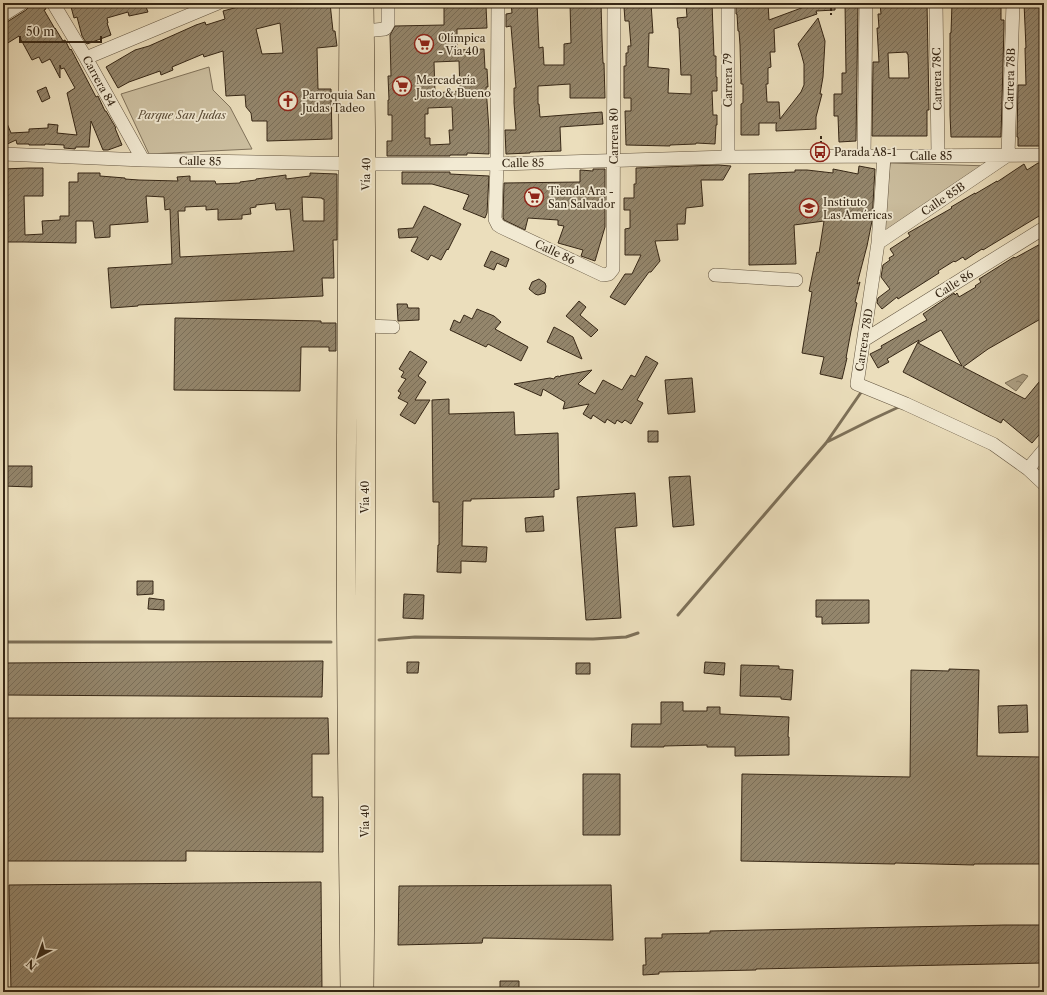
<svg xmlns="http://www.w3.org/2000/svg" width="1047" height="995" font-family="'Libre Caslon Text',serif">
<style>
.green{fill:#ccbfa0;stroke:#81735b}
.water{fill:url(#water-ripples);stroke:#7d7058}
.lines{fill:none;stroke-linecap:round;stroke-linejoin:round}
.stream{stroke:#7d7058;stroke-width:3}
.building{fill:url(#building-hatch);stroke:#362716;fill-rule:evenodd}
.minor-casing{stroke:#635540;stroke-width:14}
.highway-casing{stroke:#362716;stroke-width:20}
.path{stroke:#362716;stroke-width:2;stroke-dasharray:3 2;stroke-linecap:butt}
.minor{stroke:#f2ead3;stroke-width:13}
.highway{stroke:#ebdebc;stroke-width:19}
.labels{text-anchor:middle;stroke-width:3.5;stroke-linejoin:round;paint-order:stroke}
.poi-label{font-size:11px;fill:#362716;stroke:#f2ead3;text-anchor:start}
.street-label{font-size:11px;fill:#362716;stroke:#f2ead3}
.park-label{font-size:11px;font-style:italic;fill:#5c4d38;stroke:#f2ead3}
</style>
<defs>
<pattern id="water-ripples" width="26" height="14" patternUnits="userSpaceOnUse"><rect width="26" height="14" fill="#ada084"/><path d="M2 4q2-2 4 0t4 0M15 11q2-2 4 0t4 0" fill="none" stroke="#8e826b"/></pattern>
<pattern id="building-hatch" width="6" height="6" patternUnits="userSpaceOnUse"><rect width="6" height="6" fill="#94866c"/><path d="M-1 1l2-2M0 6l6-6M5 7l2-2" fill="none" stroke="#7a6e58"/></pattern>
</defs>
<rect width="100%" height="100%" fill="#ebdebc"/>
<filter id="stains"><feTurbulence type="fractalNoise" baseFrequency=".005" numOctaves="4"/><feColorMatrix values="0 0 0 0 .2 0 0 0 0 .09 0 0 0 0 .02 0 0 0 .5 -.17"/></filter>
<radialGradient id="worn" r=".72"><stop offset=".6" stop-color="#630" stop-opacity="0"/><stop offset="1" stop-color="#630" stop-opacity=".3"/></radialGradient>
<path class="green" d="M209,67L213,90L230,107L252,149L149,154L121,94Z
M890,163L990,166L883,235Z"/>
<path class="water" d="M1023,374L1028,376L1016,391L1005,383Z"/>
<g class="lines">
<path class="stream" d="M827,442L873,419L901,406
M678,615L826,443L862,391
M379,640L415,637L593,639L626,637L638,633
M3,642H331"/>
</g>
<path class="building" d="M32,3H43L46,9L44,10L55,29V28L63,41L65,40L70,50L71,49L96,97L98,96L105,111H106L116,128H115L122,145L108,150H103L91,121L89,147H76L75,149L64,148V145L45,144V145H29V144H17L16,140L3,146V114L11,133L29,132V129L48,128V124L58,125L57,133L77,135L67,93L75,88L64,68L61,69L60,65V78L50,59L42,63L39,57L32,60L19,36L3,46V23L7,22L26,10L29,7L30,4Z
M70,3H149L150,6L146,7L148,12L129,16L128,12L107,18L108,23H107L111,35L87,44L82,36L77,17L74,18Z
M248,3H330L333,31H335L337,46L317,48L318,89H331L332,139L267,141V121H252L251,113L246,107L245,95L226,96L223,51L204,57L203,54L172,67L173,70L161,75L160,71L129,82L118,88L106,67L135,50L149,46L196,25L205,22L206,25L225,19L223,11L238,7V5ZM280,23L283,53L262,54L256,29Z
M444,3H464V7L486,6L487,28L457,29V50L484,49L485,69H487L488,87H486L489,130V154L467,153V155H450V156H387V141H392V115H388V100H389L388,76H391L390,35L395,26L444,25ZM459,61L460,91L435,93L434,62ZM452,107L453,130H449L450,144L430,145V138H425V114H428V108Z
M511,3H537L539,48L543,47L544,65H564V44L571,43L570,3H601L602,39L603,63H604L605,98H570V84L538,86V104H539L540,117L602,112L603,124L560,127L561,151L530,152V153L506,154L505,130H516L514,103V88H516L511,26L506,27V14L512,13Z
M627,3H651L653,33H649L648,67L669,69L668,93L691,94V75H681L679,28H678L677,18L687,17L686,4L712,3L714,56H716V77H717V91H712L713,115H717V125H716L715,144L696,143V144L670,145V146L626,145L625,111H631V98H624V66H626V53H628V46H631L629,21H625L624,7H627Z
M736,3H768L769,20L804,7V3H835V10L816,11L817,14L774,29L775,52H770L771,67L768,68V84H766L767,102H779L780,119L801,92L804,85V64L801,53L798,44L818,18L825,41L823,77L820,94H822L816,117V129L776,131V124L777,123H759V135H741V104L743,103V84H741L740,45L739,31H738L737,14H736Z
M845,3H858L856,141L839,142L838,116H834V94H842V73H846Z
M880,3H927L929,110H927V136H872L873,62H879L877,28H879L878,14H881ZM907,52V54H908L909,78H889L888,53Z
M952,3H1001V20H1004V27L1001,137H951L950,115V33H951Z
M1024,3H1044V54H1041V85H1042L1043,97H1040L1041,115L1044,116V146H1018V137H1017L1018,85H1026L1025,48H1026Z
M46,87L50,98L42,102L37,91Z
M1038,163H1044V213L983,250L982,249L965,260L963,257L955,262L954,261L938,271L939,273L898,299L897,297L882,309L877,303L878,298L890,289L881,277L883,265L890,260L889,258L894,255L890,249L910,236L908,233L952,208L951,207L975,193V194L997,181V182L1024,164L1027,170Z
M718,165L731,166L723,180H701L703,206L686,208L685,224H677L678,240L655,241L660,261L651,272H649L625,305L610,297L625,274H632L641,255H625V229L630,228V210H624V198H634V184H636V168Z
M859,166L875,169L872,221L867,246L857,284L860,282L855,302L857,303L851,331L846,358H847L842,379L820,374L824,357L802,353L812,292L809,291L817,252L819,253L824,221L794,225L796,264L749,265V174L795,172V170H807L833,173V169L858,174Z
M28,168H43V196H24L25,235L43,234L42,221L60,220V216H69V182H78V173H100V176L125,178V179L139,180L178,181L177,177L190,176V181H215L216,184L240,183V182L256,180V179L286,175V179L310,176V173L337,174V240H333L334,278H322L323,296L138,305V306L111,308L108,268L172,264L170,209L165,210L164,197L146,196L148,222L110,225V237L95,238L93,221H76V243L24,242H4L3,214H4V197L3,169ZM302,197L322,198V199H324V221H303ZM275,203L276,210L290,209L294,251L180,257L178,211H185V207L206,206V210L218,209V220L242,219V215L251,214L250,208L256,207V205Z
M593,169H605V227L595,261L581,256L583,250L558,243L564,226L558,225V220L528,218L525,230L504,220L503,217L504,183L580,182V170L593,171Z
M402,172H450V174L489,176L487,213L485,218L463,209L469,195L457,191L432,184H402Z
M424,206L461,224L448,250L447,249L441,260L431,255L428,260L411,251L418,237L399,238L398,229L413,228Z
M1044,242V317L988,349L963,367L1025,399L1044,376V429L1032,443L1003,419L1001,423L903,372L919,340L887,359L889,362L878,368L870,354L882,348L881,346L927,320L923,314L954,293L955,295L957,293L959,297L976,287L975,286L981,282L979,279L1014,257L1015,258ZM941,330L962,366L918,343Z
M491,251L509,259L506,267L497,263L494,270L484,266Z
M539,279L545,283L546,286L545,293L538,295L535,294L529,289L532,282Z
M579,301L586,307L580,315L598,330L591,337L566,316Z
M397,304H407L408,308H419V320L398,321Z
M477,309L494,316L501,322L495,329L528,347L521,361L488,344L486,347L450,330L454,320L460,323L464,315L472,319Z
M175,318L321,321V323H336V351H329V347H301L300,391L174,390Z
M554,327L573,337L582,359L547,342Z
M410,351L427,362L418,376L426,382L415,400H430L415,424L400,415L408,403L398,398L401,393L398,391L406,379L401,377L404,372L399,369Z
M646,356L658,363L637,400L643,403L631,424L625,420L622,423L617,420L615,424L607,419L605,423L593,415L591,419L583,414L589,404L563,409L565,402L543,389L541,396L514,384L550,378L554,379L555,377L558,376L560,377V376L592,370L578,384L595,394L603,380L622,390L631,375L635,377Z
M692,378L695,412L668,414L665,380Z
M449,399V414L514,412L515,435L558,433L559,489L554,490V497L471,499V501H463L462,546L487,547L486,562L461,561V573L437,572L438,545H439V502H433L432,400Z
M648,431H658V442H648Z
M3,466H32V487L3,486Z
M690,476L694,525L673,527L669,477Z
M635,493L637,526L615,528L621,618L586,620L577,497Z
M543,516L544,531L526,532L525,518Z
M137,581H153V594L137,595Z
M404,594L424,595L423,619L403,618Z
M149,598L164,600V610L148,609Z
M816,600H869V623L822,624V617H816Z
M323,661L322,697L3,695V663Z
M407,662H419L418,673H407Z
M705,662L725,663L724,675L704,673Z
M576,663H590V674H576Z
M741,665L779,666V669L793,670L791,700L781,699V697L740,696Z
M949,669L979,670L977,756L1042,757V864H974V865L895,863V864L741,861L742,774L910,777L911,670L949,671Z
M661,702H683V711H707V707H720V714L789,717L788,737H789V755L735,756V747H707V745L664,746V747H631L632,724H661Z
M1027,705L1028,732L999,733L998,706Z
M3,718H328L329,754H312V797H323V852L186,851V861H3Z
M583,774H620V835H583Z
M321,882L322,992H11L9,885Z
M611,885L613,940L483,938L482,943L398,945L399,886Z
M1004,925H1041L1043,963L756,969V970L659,972V974L643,975V965H646L645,938H662V934L710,933V931L758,930Z
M500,981H519V992H500Z"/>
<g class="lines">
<g class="minor-casing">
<path id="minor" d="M53,3L86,58L143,160
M498,3L497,164L495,219L498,225L501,227L603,275L609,274L613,269L614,3
M728,3V157
M936,3L938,155
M3,15L22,3
M365,31L385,29L388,24V3
M86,58L218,3
M3,154L143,160L366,164H497L728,157L1044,155
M864,156L866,3
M884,156L878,243L857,384L906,404L993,444L1028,469L1044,484
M878,243L1008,155L1013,3
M715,275L796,280
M366,326L393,327
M864,340L1044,228
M1028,469L1044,450"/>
</g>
<g class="highway-casing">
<path id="highway" d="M349,3L346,527L347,707L350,992
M364,992L365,874L366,170L364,3"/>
</g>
<path class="path" d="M831,3V15
M821,136V145"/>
<use href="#minor" class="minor"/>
<use href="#highway" class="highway"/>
</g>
<defs>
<g id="supermarket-ring" transform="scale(1)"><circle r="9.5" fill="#f2ead3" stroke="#8f2418" stroke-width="1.5"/><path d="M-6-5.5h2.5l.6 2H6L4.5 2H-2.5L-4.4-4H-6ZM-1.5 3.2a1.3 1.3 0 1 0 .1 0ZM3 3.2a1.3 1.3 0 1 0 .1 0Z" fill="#8f2418"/></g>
<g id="church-ring" transform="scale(1)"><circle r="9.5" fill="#f2ead3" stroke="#8f2418" stroke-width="1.5"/><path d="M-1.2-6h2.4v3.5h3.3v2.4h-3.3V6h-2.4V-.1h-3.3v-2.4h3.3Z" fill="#8f2418"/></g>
<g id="bus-ring" transform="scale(1)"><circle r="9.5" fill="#f2ead3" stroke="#8f2418" stroke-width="1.5"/><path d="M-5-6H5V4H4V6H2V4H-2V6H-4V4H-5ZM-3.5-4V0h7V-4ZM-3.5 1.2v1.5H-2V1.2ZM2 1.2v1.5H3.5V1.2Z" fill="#8f2418"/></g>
<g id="school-ring" transform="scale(1)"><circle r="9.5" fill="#f2ead3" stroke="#8f2418" stroke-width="1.5"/><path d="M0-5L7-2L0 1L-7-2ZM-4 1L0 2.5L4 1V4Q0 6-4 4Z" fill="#8f2418"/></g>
</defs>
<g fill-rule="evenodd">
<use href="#supermarket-ring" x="424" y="44"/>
<use href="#supermarket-ring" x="402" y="86"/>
<use href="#church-ring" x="288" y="101"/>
<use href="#bus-ring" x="820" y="152"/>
<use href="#supermarket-ring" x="534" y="197"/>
<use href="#school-ring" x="809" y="208"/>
</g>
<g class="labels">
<g class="poi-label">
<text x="438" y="42">Olímpica<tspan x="438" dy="13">- Vía 40</tspan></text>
<text x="416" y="84">Mercadería<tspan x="416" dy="13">Justo &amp; Bueno</tspan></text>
<text x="302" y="99">Parroquia San<tspan x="302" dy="13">Judas Tadeo</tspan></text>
<text x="834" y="156">Parada A8-1</text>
<text x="548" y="195">Tienda Ara -<tspan x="548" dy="13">San Salvador</tspan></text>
<text x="823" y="206">Instituto<tspan x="823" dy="13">Las Américas</tspan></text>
</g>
<g class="street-label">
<text transform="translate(937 79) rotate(-91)" y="4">Carrera 78C</text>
<text transform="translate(1010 79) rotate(-88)" y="4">Carrera 78B</text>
<text transform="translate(728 80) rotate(-90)" y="4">Carrera 79</text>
<text transform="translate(99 81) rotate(61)" y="4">Carrera 84</text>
<text transform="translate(614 136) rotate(-90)" y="4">Carrera 80</text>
<text x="931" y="160">Calle 85</text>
<text transform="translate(200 161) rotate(1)" y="4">Calle 85</text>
<text transform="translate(523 163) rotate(-1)" y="4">Calle 85</text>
<text transform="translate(366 174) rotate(-89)" y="4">Vía 40</text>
<text transform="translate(943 199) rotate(-34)" y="4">Calle 85B</text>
<text transform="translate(555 252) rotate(25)" y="4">Calle 86</text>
<text transform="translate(954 284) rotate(-32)" y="4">Calle 86</text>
<text transform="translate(864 340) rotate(-81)" y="4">Carrera 78D</text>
<text transform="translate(365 497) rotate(-90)" y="4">Vía 40</text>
<text transform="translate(365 821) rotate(-90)" y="4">Vía 40</text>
</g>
<g class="park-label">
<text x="182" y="119">Parque San Judas</text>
</g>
</g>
<rect width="1047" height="995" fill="none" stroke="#ebdebc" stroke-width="16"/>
<rect x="4" y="4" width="1039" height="987" fill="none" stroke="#362716" stroke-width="2"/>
<rect x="8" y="8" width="1031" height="979" fill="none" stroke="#362716"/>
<g transform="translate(38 957) rotate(221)" stroke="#f2ead3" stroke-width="3" paint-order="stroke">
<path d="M0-3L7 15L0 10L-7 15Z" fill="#362716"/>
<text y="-6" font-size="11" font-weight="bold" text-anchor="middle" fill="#362716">N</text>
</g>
<path d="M20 36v6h81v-6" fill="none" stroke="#362716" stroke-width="2"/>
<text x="26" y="36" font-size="12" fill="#362716" stroke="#f2ead3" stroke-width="3" paint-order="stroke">50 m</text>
<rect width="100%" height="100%" filter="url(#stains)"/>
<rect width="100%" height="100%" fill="url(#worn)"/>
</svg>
